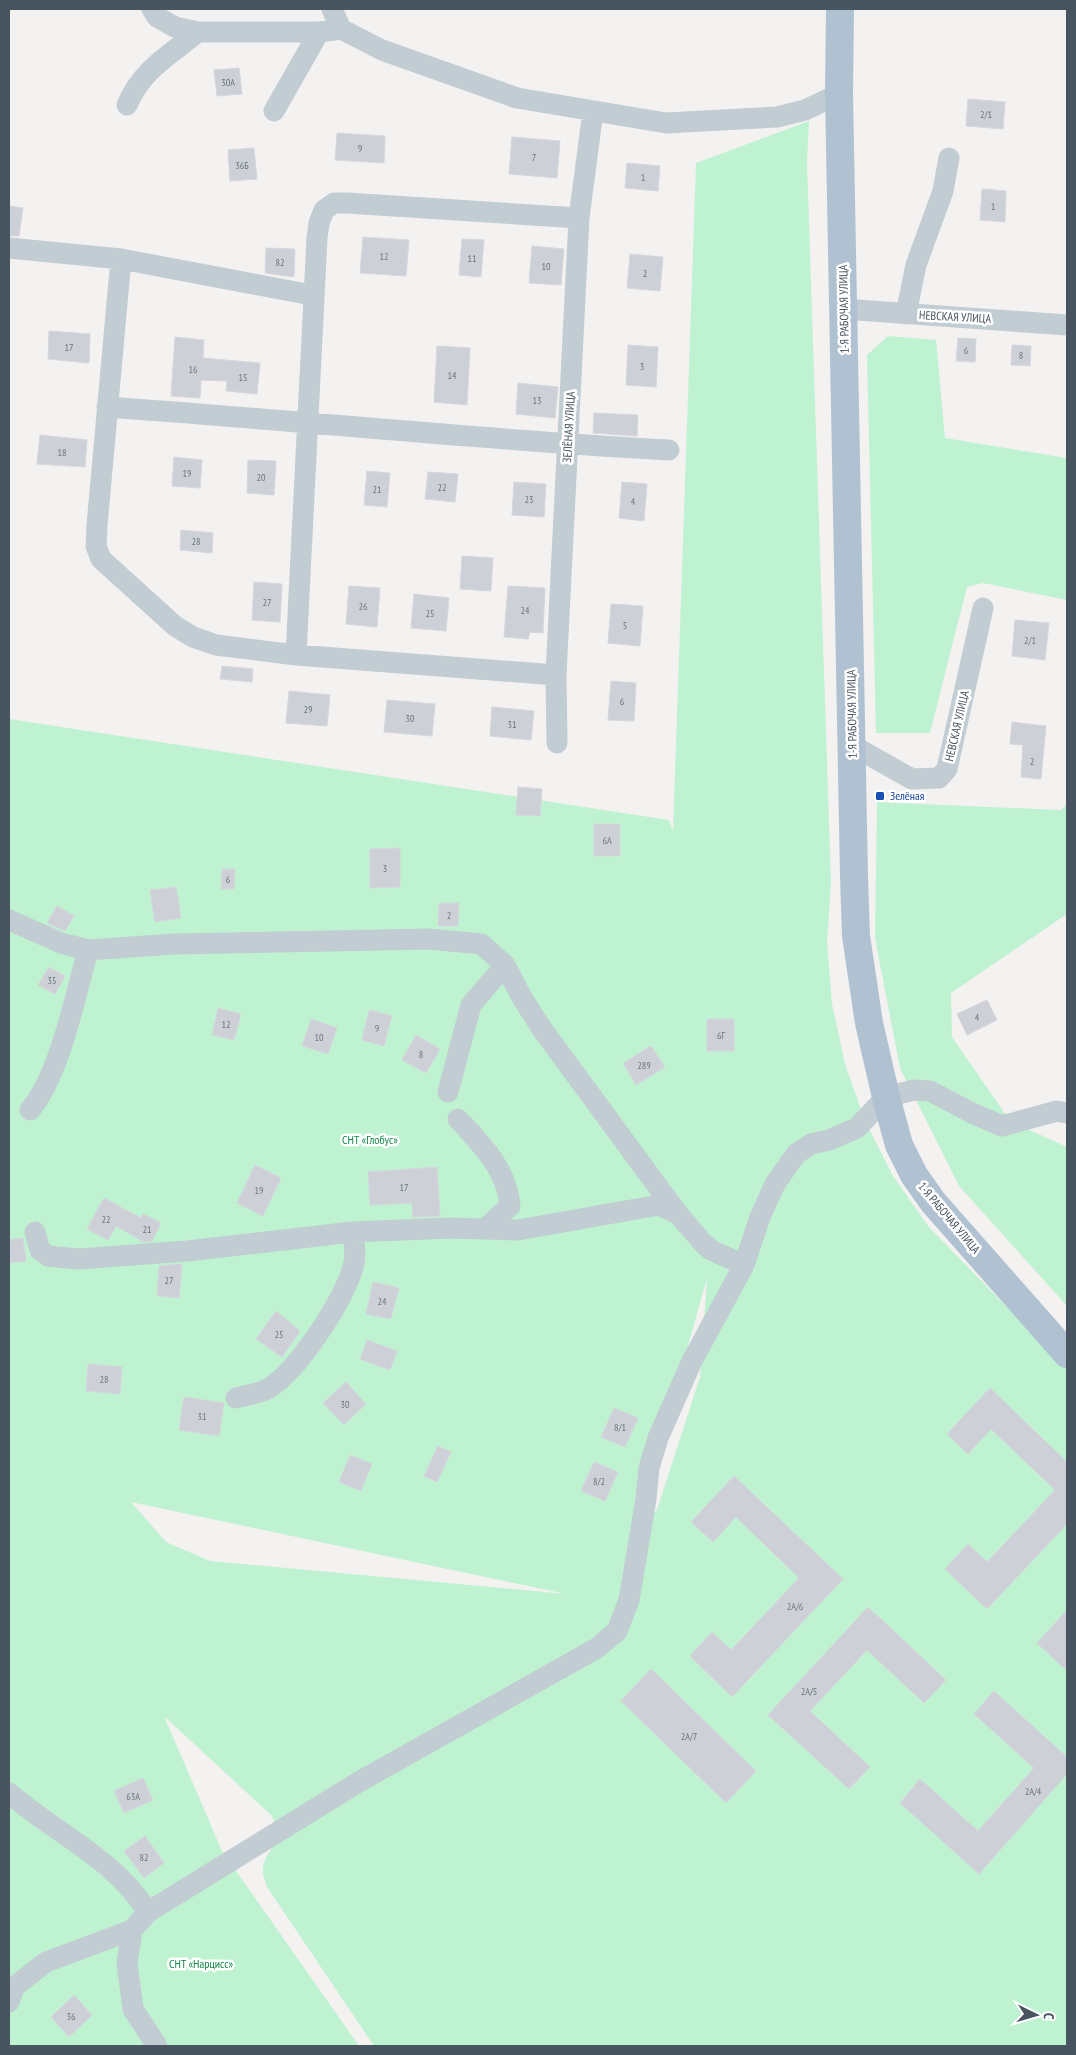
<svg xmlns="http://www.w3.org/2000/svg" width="1076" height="2055" font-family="'PT Sans Narrow',sans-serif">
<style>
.green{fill:#bff2d1;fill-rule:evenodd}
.building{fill:#cdd0d6;stroke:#d5d7dd}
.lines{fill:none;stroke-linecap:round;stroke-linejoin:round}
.minor{stroke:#c1ccd3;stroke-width:21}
.major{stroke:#b0c2d1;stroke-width:28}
.transit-dot{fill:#1a4fb4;stroke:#fff;stroke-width:2}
.labels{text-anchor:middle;stroke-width:5;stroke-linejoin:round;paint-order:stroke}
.number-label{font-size:10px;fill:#69747e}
.street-label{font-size:12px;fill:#485560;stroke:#fff}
.transit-label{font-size:12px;fill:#164399;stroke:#fff;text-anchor:start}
.park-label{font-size:12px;fill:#138649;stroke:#fff}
</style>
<rect width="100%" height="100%" fill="#f4f1f1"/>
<path class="green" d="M809,121L807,163L831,882L827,943L832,1004L845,1064L865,1121L893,1176L928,1226L1067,1369V2046H374L267,1887C266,1883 263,1876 263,1872C263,1847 286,1849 272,1816L164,1716L222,1851L359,2046H9V719L669,820L673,831L696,163ZM707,1278L700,1377L657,1510L636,1531ZM131,1502L566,1594L210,1561L166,1542Z
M888,336L936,340L945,438L1067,458V600L983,583L967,587L930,733H876L867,355Z
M877,802L1061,810L1067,803V914L951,993L952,1037L1010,1121L1067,1147V1306L959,1186L900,1068L875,938Z"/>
<path class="building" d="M239,68L242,94L217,96L214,70Z
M968,99L1005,102L1003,129L966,126Z
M337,133L385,136L384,163L335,160Z
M512,137L560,141L557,178L509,174Z
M254,148L257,179L230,181L228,150Z
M627,163L660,166L658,191L625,188Z
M982,189L1006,191L1005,222L980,220Z
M9,206L23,208L19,236H9Z
M363,237L409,240L406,276L360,273Z
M462,239L484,240L481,277L459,275Z
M532,246L564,249L561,285L529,283Z
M266,248L295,249L294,277L265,273Z
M630,254L663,257L660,291L627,288Z
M49,331L90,334L89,363L48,359Z
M175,337L204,340L203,358L260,363L257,394L226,391L227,381L201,380L200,398L171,396Z
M958,338L976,339L975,362L956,361Z
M628,345L658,347L656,387L626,385Z
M1012,345L1031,346L1030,366L1011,365Z
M437,346L470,348L467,405L434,402Z
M518,383L558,387L555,418L516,414Z
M594,413L638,415L637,436L593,433Z
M40,435L87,440L85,467L37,464Z
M174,457L202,460L200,488L172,486Z
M248,460L276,461L274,495L247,493Z
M367,471L390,473L387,507L364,505Z
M428,472L458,474L455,502L425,499Z
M514,482L546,484L544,517L512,515Z
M622,482L647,484L644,521L619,518Z
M181,530L213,533L212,553L180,550Z
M462,556L493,558L491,591L460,589Z
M254,582L282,584L280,622L252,620Z
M349,586L380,588L377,627L346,624Z
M508,586L545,588L543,633L530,632L528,639L504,637Z
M414,594L449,598L446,631L411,628Z
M611,604L643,606L640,646L608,643Z
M1015,620L1049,623L1045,660L1012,656Z
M222,666L253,669L252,682L220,679Z
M611,681L636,683L634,721L608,720Z
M289,691L330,695L327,726L286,723Z
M387,700L435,704L432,736L384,732Z
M492,707L534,711L531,740L490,736Z
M1012,722L1046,726L1041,779L1021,777L1023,745L1010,744Z
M518,787L542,789L540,816L516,815Z
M594,824H620V856H594Z
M400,848V887L370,888V849Z
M222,869H235L234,889H221Z
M176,887L181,918L155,922L150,890Z
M439,903H459L458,926H438Z
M57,906L74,916L65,931L47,923Z
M49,967L65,976L55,994L38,985Z
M987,1000L997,1020L967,1035L957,1014Z
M218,1008L241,1014L234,1040L212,1035Z
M369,1010L392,1016L384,1046L362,1040Z
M311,1019L337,1028L328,1054L302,1046Z
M707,1019H734V1051H707Z
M416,1035L440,1049L426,1073L402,1060Z
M651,1046L665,1067L636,1085L623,1063Z
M255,1165L281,1178L263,1216L237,1203Z
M437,1167L440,1216L413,1217L412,1203L370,1205L368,1172Z
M104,1198L141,1218L143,1214L161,1223L152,1241L144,1242L116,1226L108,1240L87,1229Z
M23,1238L26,1261L9,1263V1240Z
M182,1264L179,1298L157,1296L159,1266Z
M373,1282L399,1288L391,1319L366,1314Z
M276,1311L300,1331L282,1357L256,1339Z
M367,1340L397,1351L390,1370L360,1359Z
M88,1364L122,1367L120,1394L86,1391Z
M346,1382L366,1404L344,1425L323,1403Z
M990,1388L1067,1462V1524L987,1609L945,1569L968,1544L987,1562L1055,1490L991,1429L968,1454L947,1434Z
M184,1397L224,1403L219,1436L179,1430Z
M614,1408L638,1418L625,1447L601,1437Z
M438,1446L451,1452L437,1482L424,1476Z
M350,1455L372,1464L361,1491L339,1482Z
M594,1462L618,1472L605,1501L581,1491Z
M734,1476L843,1579L732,1697L690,1656L712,1632L731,1650L799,1578L736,1517L713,1542L691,1522Z
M868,1607L946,1680L924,1703L867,1650L810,1711L870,1767L849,1789L768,1715Z
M1067,1610V1671L1037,1643Z
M651,1669L756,1771L726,1803L621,1701Z
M994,1691L1067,1757V1774L979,1874L900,1803L920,1779L978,1831L1034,1768L974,1714Z
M143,1778L153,1800L124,1813L114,1791Z
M145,1836L164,1863L144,1878L124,1851Z
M74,1995L92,2015L69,2037L51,2017Z"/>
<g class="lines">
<path class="minor" d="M152,9L157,17L175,27L198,32H319L341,29L382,50L517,98L666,123L777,117L805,110L839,94
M332,9L341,29
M127,105C142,69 170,55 198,32
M274,111L319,32
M9,248L121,259L312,295
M121,259L97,525L96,546L101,559L175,626L193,637L216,645L296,655L556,675
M843,309L1067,325
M906,314L916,265L943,191L949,158
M107,407C294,420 481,440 669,450
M296,655L317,238L319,223L324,210L334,203H347L579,218
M557,743L556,675L579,218L593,111
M853,746L912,779L939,778L947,769L983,608
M9,920L61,943L88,950L174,944L429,939L481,944L505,965L521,996L542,1029L678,1214L703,1243L711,1250L744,1265
M448,1092L471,1005L505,965
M30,1110C60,1074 75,997 88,950
M458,1119C482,1145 507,1169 510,1206L485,1229
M35,1232L40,1250L48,1256L78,1259L187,1251L353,1232L451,1228L518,1230L659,1205L678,1214
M236,1398C246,1395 260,1394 269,1388C297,1372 348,1295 354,1263C356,1254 354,1242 353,1232
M9,1793C56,1834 113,1857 148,1912
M132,1930L127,1963L133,2009L157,2046
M9,2002L14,1987L46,1962L132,1930L148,1912L357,1783L597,1648L617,1631L629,1600L646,1499L649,1468L658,1438L692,1361L744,1265L760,1217L775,1184L796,1154L811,1144L829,1140L857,1128L886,1097L914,1090L930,1091L974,1114L1002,1126L1057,1111L1067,1113"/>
<path class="major" d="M840,9L839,94L854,877L856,936L869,1023L886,1097L899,1145L914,1175L933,1202L1067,1354"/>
</g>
<rect class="transit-dot" x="875" y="791" width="10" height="10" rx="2.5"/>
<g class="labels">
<g class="number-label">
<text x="228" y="86">30А</text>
<text x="986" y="118">2/1</text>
<text x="360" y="152">9</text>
<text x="534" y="161">7</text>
<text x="242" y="169">36Б</text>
<text x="643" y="181">1</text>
<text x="993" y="210">1</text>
<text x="384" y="260">12</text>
<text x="472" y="262">11</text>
<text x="280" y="266">82</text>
<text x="546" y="270">10</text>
<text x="645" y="277">2</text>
<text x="69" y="351">17</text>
<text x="966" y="354">6</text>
<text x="1021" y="359">8</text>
<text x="642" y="370">3</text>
<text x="193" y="373">16</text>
<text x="452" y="379">14</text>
<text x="243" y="381">15</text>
<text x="537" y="404">13</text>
<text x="62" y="456">18</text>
<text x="187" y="477">19</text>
<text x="261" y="481">20</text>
<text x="442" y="491">22</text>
<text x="377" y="493">21</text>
<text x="529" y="503">23</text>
<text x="633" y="505">4</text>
<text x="196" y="545">28</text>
<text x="267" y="606">27</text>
<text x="363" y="610">26</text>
<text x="525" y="614">24</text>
<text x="430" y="617">25</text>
<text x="625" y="629">5</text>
<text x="1030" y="644">2/1</text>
<text x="622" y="705">6</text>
<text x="308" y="713">29</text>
<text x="410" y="722">30</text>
<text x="512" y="728">31</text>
<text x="1032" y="765">2</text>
<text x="607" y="844">6А</text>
<text x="385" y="872">3</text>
<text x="228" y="883">6</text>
<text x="449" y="919">2</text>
<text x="52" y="984">35</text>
<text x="977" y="1021">4</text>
<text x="226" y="1028">12</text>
<text x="377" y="1032">9</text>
<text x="721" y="1039">6Г</text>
<text x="319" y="1041">10</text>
<text x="421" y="1058">8</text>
<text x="644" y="1069">289</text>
<text x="404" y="1191">17</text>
<text x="259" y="1194">19</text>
<text x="106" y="1223">22</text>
<text x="147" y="1233">21</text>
<text x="169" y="1284">27</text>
<text x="382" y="1305">24</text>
<text x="279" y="1338">25</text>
<text x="104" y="1383">28</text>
<text x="345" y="1408">30</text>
<text x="202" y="1420">31</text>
<text x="620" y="1431">8/1</text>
<text x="599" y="1485">8/2</text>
<text x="795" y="1610">2А/6</text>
<text x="809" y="1695">2А/5</text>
<text x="689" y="1740">2А/7</text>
<text x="1033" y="1795">2А/4</text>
<text x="133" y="1800">63А</text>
<text x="144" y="1861">82</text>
<text x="71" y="2020">36</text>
</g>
<g class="street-label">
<text transform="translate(844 309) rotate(-91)" y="4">1-Я РАБОЧАЯ УЛИЦА</text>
<text transform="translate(955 317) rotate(3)" y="4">НЕВСКАЯ УЛИЦА</text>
<text transform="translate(569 427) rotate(-87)" y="4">ЗЕЛЁНАЯ УЛИЦА</text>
<text transform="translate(852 714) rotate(-91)" y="4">1-Я РАБОЧАЯ УЛИЦА</text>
<text transform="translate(957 726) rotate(-77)" y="4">НЕВСКАЯ УЛИЦА</text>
<text transform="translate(949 1218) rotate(50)" y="4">1-Я РАБОЧАЯ УЛИЦА</text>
</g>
<g class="transit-label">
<text x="890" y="800">Зелёная</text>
</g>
<g class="park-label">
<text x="370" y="1144">СНТ «Глобус»</text>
<text x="201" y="1968">СНТ «Нарцисс»</text>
</g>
</g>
<rect width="1076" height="2055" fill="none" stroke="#485560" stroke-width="20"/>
<g transform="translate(1036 2015) rotate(95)" stroke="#ffffff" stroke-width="4" paint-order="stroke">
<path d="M0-4L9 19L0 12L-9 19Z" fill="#485560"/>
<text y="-8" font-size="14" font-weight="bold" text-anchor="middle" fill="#485560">С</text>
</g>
</svg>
